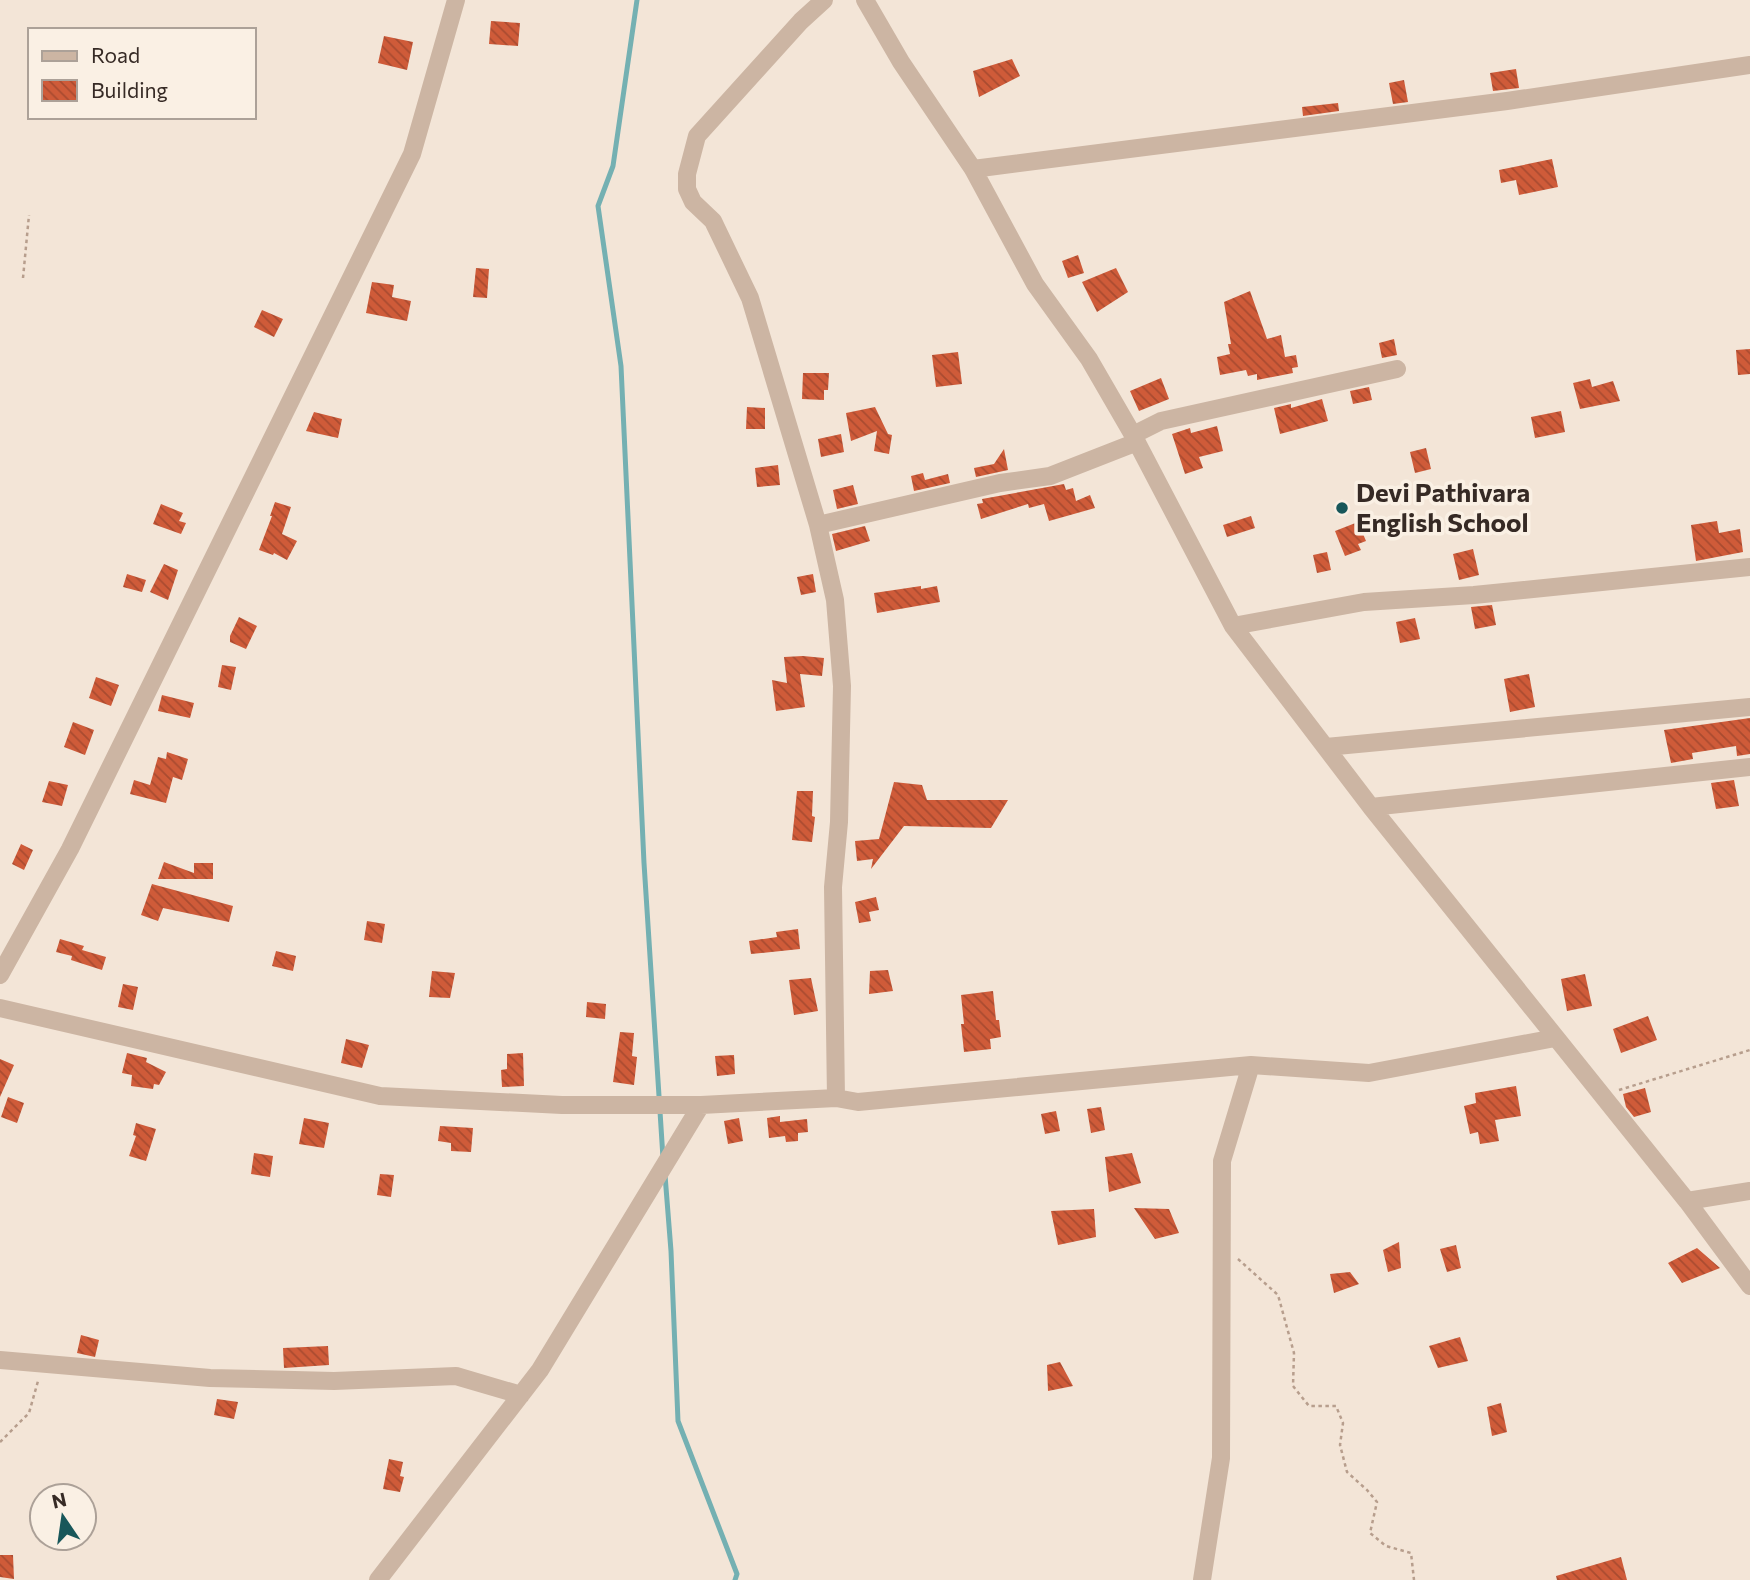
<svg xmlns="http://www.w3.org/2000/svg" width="1750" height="1580" font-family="Commissioner,sans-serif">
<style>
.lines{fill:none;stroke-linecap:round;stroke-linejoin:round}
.stream{stroke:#74b0b2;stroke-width:5}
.building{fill:url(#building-back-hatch)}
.path{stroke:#b79e8d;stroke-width:2.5;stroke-dasharray:3.5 3.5;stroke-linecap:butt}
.minor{stroke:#ccb5a3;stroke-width:18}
.tertiary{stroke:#ccb5a3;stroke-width:18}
.poi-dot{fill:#18575a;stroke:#faf0e4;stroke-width:2.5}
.labels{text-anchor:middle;stroke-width:7;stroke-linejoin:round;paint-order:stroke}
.poi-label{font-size:26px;font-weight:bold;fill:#362a25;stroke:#faf0e4;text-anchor:start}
</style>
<defs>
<pattern id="building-back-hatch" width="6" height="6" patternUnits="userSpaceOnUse" patternTransform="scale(1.75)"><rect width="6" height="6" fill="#cf5b39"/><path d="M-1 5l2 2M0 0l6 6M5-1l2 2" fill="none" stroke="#a94b30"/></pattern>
</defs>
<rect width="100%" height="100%" fill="#f3e5d7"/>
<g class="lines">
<path class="stream" d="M637,0L613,166L598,206L621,366L644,863L663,1158
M665,1175L671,1251L678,1421L737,1574L735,1580"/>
</g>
<path class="building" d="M491,21L520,23L518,46L489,44Z
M384,36L413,42L407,70L378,63Z
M1012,59L1020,76L979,97L973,71Z
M1516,69L1519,88L1493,91L1490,73Z
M1404,80L1408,102L1393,104L1389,83Z
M1338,103L1339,111L1303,116L1302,107Z
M1552,159L1558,187L1519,195L1516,180L1501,183L1499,170Z
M1078,255L1084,273L1068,278L1062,261Z
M476,268L489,269L487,298L473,297Z
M1116,268L1128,292L1097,312L1082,282Z
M372,282L394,285L392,297L411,301L407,321L366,313Z
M1250,291L1267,339L1281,335L1285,357L1296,355L1298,367L1292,368L1293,373L1257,380V374L1248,376L1246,370L1220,375L1217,357L1230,354L1228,344H1231L1224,302Z
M262,310L283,319L274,337L254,327Z
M1394,339L1397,355L1382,358L1379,343Z
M1750,349V374L1738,375L1736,350Z
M958,352L962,384L936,387L932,355Z
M803,373H829L828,390H824V400L802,399Z
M1161,378L1169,399L1139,411L1130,391Z
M1590,379L1592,387L1613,381L1620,401L1580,409L1573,383Z
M1369,387L1372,400L1353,404L1350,391Z
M1322,399L1328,421L1280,434L1274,408L1291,404V408Z
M747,407L765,408V429H746Z
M875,407L888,434L892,435L889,454L874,451L877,431L851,441L846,413Z
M1561,411L1565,432L1535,438L1531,417Z
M314,412L342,419L338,438L306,431Z
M1217,426L1223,451L1199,457L1203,468L1185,474L1172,434L1190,428L1191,433Z
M841,434L844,452L821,457L818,439Z
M1426,448L1431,469L1415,473L1410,452Z
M1004,449L1008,470L976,477L974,468L994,464Z
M778,465L780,485L757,487L755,468Z
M923,473L925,480L948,474L950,483L914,491L911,476Z
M1064,484L1066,490L1073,488L1076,501L1090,495L1095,508L1049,521L1044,504L1029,508L1028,504L981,519L977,504L983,503L982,499Z
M853,485L858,504L837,509L833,490Z
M275,502L291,507L282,534L297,541L287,560L274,553L273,555L259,550L272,516H270Z
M161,504L183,513L179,521L186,523L181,534L153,524Z
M1251,516L1255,528L1227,537L1223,525Z
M1717,521L1719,533L1740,529L1743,552L1696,561L1691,525Z
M1358,522L1366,541L1358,544L1361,550L1345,556L1335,531Z
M865,526L870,541L836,551L832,534Z
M1473,549L1479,575L1459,580L1453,554Z
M1327,552L1331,570L1317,573L1313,555Z
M164,564L178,570L168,600L150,592Z
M127,574L146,580L142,592L123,587Z
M813,574L816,592L801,595L797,577Z
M921,586V589L937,586L940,602L877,613L874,593Z
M1492,605L1496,625L1475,629L1471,607Z
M239,617L257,626L246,649L230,642V636Z
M1415,618L1420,639L1400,643L1396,622Z
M803,656L824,658L822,676L800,674L805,707L776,711L772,680L787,683L784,657Z
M222,665L236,667L231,690L218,687Z
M1529,674L1535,707L1510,712L1504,679Z
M96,677L119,685L111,706L89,698Z
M162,695L194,703L190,718L158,711Z
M1750,718V754L1737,756L1736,746L1692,753L1693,759L1671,763L1664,730Z
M73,722L94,730L85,755L64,747Z
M167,752L188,759L182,780L173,777L166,803L130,794L134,780L150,785L158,757L166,759Z
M1734,780L1739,806L1716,809L1711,783Z
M49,781L68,785L62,806L42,802Z
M894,782L922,785L927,800H1008L991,828L904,826L871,869L873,859L857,861L855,841L879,839Z
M797,791H813L812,816L815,817L812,842L792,840Z
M21,844L33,850L24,870L12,864Z
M164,862L194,873V863H213V879H158Z
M152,884L233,906L229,922L163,908L158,921L141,915Z
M876,897L879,910L869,912L871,921L859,923L855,902Z
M367,921L385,924L382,943L364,940Z
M798,929L800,949L751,954L749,941L777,937L776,932Z
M60,939L84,946L82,950L106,957L102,970L71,960L72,956L56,952Z
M276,951L296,956L293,971L272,966Z
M888,970L893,991L869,994L870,971Z
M432,971L455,973L450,998L429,997Z
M1585,974L1592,1006L1567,1011L1561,979Z
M811,978L818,1011L794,1015L789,980Z
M123,984L138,987L133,1010L118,1007Z
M993,991L996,1020H999L1001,1037L990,1039L991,1049L964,1052L961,1024H964L961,995Z
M587,1002L606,1004L605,1019L586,1017Z
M1648,1016L1657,1040L1621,1053L1613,1029Z
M620,1032L634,1033L632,1056L637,1057L634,1085L613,1082Z
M346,1039L369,1045L362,1068L341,1063Z
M127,1053L147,1058L146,1062L166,1072L159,1085L154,1084L153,1089L131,1086L132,1075L122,1073Z
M523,1053L524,1086L502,1087L501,1070L507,1069V1054Z
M734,1055L735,1074L717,1076L715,1056Z
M0,1059L14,1065L0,1097Z
M1516,1086L1521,1116L1495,1120L1499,1141L1480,1144L1478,1132L1470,1134L1464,1106L1476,1103L1475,1093Z
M1645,1088L1651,1112L1634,1117L1626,1107L1623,1094Z
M8,1097L24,1103L17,1123L1,1117Z
M1101,1107L1105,1130L1091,1133L1087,1109Z
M1056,1111L1060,1131L1045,1134L1041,1114Z
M780,1116V1122L807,1119L808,1132L798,1133V1141L786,1142L785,1136L769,1138L767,1118Z
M304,1118L329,1123L324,1148L299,1144Z
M739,1118L743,1141L728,1144L724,1121Z
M136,1123L156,1129L146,1161L129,1156L136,1136L133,1135Z
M440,1126L473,1128L471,1152L451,1151V1143L438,1141Z
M254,1153L273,1156L270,1177L251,1174Z
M1132,1153L1141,1183L1109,1192L1105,1157Z
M380,1174L394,1175L391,1197L377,1195Z
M1134,1208L1169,1209L1179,1233L1155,1239Z
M1094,1209L1096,1237L1058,1245L1051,1211Z
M1399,1242L1401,1268L1388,1272L1383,1250Z
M1456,1245L1461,1268L1447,1272L1440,1249Z
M1697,1248L1720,1268L1682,1283L1668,1263Z
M1350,1272L1359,1284L1334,1293L1330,1274Z
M81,1335L99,1340L95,1357L77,1353Z
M1460,1337L1468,1361L1438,1368L1429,1346Z
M328,1346L329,1365L284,1368L283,1348Z
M1060,1362L1073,1386L1048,1391L1047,1365Z
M217,1399L238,1402L234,1419L214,1415Z
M1501,1403L1507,1432L1492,1436L1487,1407Z
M389,1459L403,1462L400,1476L404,1477L400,1492L383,1489Z
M0,1555H13L14,1579L0,1577Z
M1621,1557L1627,1580H1557L1556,1576Z"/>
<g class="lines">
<path class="path" d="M23,278L29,215
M1619,1090L1750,1050
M1238,1259L1278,1295L1294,1353L1293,1386L1309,1406H1336L1343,1423L1340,1445L1347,1472L1367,1490L1377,1502L1370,1533L1386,1546L1411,1553L1414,1580
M0,1442L29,1413L38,1381"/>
<path class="minor" d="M824,0L801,21L697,136L687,174V189L693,202L713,221L750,298L818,525L835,600L842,686L839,822L833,887L836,1098
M865,0L901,62L973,169L1035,284L1089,359L1133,435L1233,626L1371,807L1687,1201
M973,169L1507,101L1750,65
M1133,435L1161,421L1397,369
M818,525L1000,483L1050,476L1137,442
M1233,626L1364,602L1474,595L1750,567
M1326,747L1750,707
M1371,807L1750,767
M0,1008L380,1096L562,1105H701L836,1098L858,1102L1251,1065L1369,1073L1555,1038
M1750,1191L1687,1201L1750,1286
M0,1360L210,1378L334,1381L456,1376L521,1395
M378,1580L540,1370L701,1105
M1202,1580L1221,1458L1222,1161L1251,1065"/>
<path class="tertiary" d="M0,975L70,849L412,154L456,0"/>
</g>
<circle class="poi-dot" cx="1342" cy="508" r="7"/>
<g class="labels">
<g class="poi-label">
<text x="1356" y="502">Devi Pathivara<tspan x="1356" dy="30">English School</tspan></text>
</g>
</g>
<rect x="28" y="28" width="228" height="91" fill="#faf0e4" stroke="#aca198" stroke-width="2"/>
<rect x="42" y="51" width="35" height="10" fill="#ccb5a3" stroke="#aca198" stroke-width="2"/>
<text x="91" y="63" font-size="21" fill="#362a25">Road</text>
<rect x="42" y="80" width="35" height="21" fill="url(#building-back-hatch)" stroke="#aca198" stroke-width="2"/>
<text x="91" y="98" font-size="21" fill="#362a25">Building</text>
<g transform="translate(63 1517) rotate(347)"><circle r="33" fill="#faf0e4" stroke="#aca198" stroke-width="2"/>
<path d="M0-5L12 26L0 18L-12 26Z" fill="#18575a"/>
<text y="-10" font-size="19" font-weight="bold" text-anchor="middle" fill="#362a25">N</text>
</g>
</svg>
